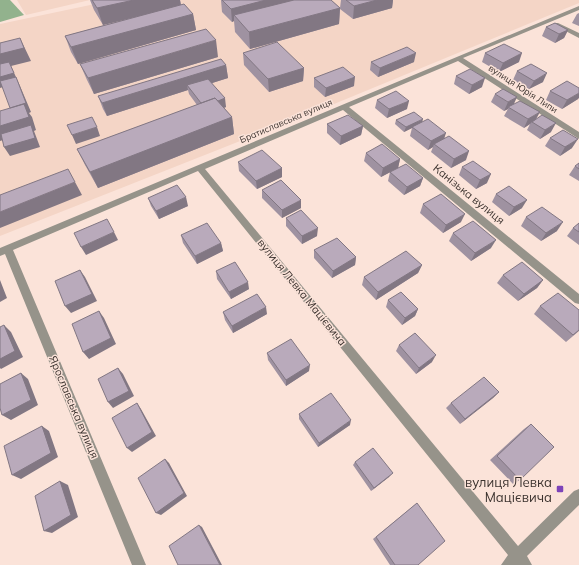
<svg xmlns="http://www.w3.org/2000/svg" width="579" height="565" font-family="Mulish,sans-serif">
<style>
.built{fill:#f4d5c6}
.forest{fill:#92b28d}
.lines{fill:none;stroke-linecap:round;stroke-linejoin:round}
.minor{fill:#96938a;fill-rule:evenodd}
.wall{fill:#9f92a1}
.shaded-wall{fill:#827783}
.building{fill:#b9aabb;stroke:#827783}
.poi-dot{fill:#7d43b9;stroke:#fbe3d9;stroke-width:1.5}
.labels{text-anchor:middle;stroke-width:3;stroke-linejoin:round;paint-order:stroke}
.far-street-label{font-size:9px;fill:#3b322e;stroke:#fbe3d9}
.street-label{font-size:11px;fill:#3b322e;stroke:#fbe3d9}
.near-poi-label{font-size:13px;fill:#3b322e;stroke:#fbe3d9;text-anchor:end}
</style>
<rect width="100%" height="100%" fill="#fbe3d9"/>
<path class="built" d="M17,0H90L26,15Z
M114,0H579V3L334,104L0,236V24Z"/>
<path class="forest" d="M0,0H10L24,15L0,22Z"/>
<g class="lines">
<path class="minor" d="M579,6V10L463,58L579,132V139L458,61L349,107L579,294V304L575,303L343,110L205,169L518,546L574,491L579,489V505L527,556L532,565H501L508,555L198,171L13,250L146,565H132L5,254L0,256V248Z
M554,23H558L579,33V38L554,25Z"/>
</g>
<path class="wall" d="M90,0H180L181,5L193,14L196,30L78,64L71,52L65,36L150,13L103,25L94,10Z
M221,0H331L340,8L341,0H393L392,8L353,19L340,9L339,24L250,49L235,32L234,21L232,22L222,12Z
M579,13V26L572,23L577,14Z
M546,27L568,30L564,38L555,43L542,36Z
M243,53L304,68L303,81L269,92L244,65Z
M485,53L519,62L499,72L482,62Z
M218,57L94,94L87,80L80,64Z
M371,62H414L378,77L370,70Z
M226,65L228,78L212,83L226,107L224,108L232,117L234,134L98,188L85,165L77,149L197,105L189,94L188,90L107,116L103,109L98,96Z
M517,71L543,82L529,89L513,80Z
M456,76L482,87L469,94L454,84Z
M314,78L354,86L325,97L314,87Z
M550,91L578,99L562,109L546,100Z
M495,94L537,119L551,132L540,139L527,130L530,124L524,128L504,116L508,109L504,111L491,102Z
M377,100L407,109L387,118L375,108Z
M396,120L422,122L445,138L466,160L451,168L431,152L433,147L428,150L410,136L412,128L404,132L395,124Z
M327,124L363,126L361,135L340,145L327,133Z
M550,138L572,148L560,156L545,146Z
M366,153L400,159L398,168L381,177L364,161Z
M238,162L282,168V177L257,189L239,171Z
M579,163V181L569,175L575,166Z
M462,167L487,183L476,189L459,175Z
M390,172L423,178L420,186L404,195L388,181Z
M262,190L301,208L282,218L262,198Z
M496,194L522,208L509,216L492,202Z
M148,198L188,206L159,219L151,206Z
M423,204L461,222L443,233L420,213Z
M526,217L557,231L541,241L521,226Z
M286,218L317,236L302,244L286,226Z
M579,223V245L567,236L573,228Z
M453,233L491,248L471,261L449,241Z
M181,235L221,243L223,251L197,264L183,243Z
M314,250L356,257L355,265L332,278L314,258Z
M422,265L418,273L376,300L362,285L364,277Z
M216,271L249,289L231,299L217,279Z
M503,275L543,280L537,288L518,301L497,283Z
M388,300L418,309L415,316L402,325L386,307Z
M540,306L579,331L566,342L534,314Z
M223,312L267,314L233,333L225,320Z
M399,345L432,362L416,374L396,351Z
M267,353L309,371L286,386L268,360Z
M499,392L493,398L460,424L446,408L451,403Z
M299,414L350,425L318,447L299,419Z
M531,424L520,480L513,484L490,460L524,429Z
M355,462L389,477L371,491L353,465Z
M417,503L418,565H390L373,539Z"/>
<path class="shaded-wall" d="M134,0H180L181,6L103,25L97,8Z
M266,0H296L234,15V21L232,22L231,9Z
M377,0H393L392,8L353,19L354,6Z
M340,8L339,24L250,49L249,32Z
M193,14L196,30L78,64L71,47Z
M568,30L564,38L555,43L559,34Z
M20,38L31,61L11,66L20,86L31,112L29,113L32,117L36,130L34,131L40,147L10,156L4,147L33,131L0,141V126L15,117L18,82L0,88V54Z
M216,40L218,57L94,94L88,78Z
M416,53L414,62L378,77L380,68Z
M522,53L519,62L499,72L503,63Z
M226,65L228,78L190,90L187,85L188,90L107,116L102,103Z
M304,68L303,81L269,92L268,79Z
M547,73L543,82L529,89L534,81Z
M355,77L354,86L325,97L326,88Z
M485,78L482,87L469,94L472,85Z
M579,93V98L578,99L562,109L567,100Z
M517,97L513,106L508,107V109L504,111L508,102Z
M225,98L226,107L205,115L203,106Z
M409,101L407,109L387,118L389,109Z
M540,112L535,121L532,122L530,124L524,128L528,119Z
M232,117L234,134L98,188L90,172Z
M423,119L422,123L404,132L406,127Z
M556,123L551,132L540,139L545,130Z
M363,126L361,135L340,145L341,136Z
M97,127L100,136L76,144L72,135Z
M446,133L443,142L434,144L433,147L428,150L431,141Z
M578,139L572,148L560,156L565,147Z
M469,151L466,160L451,168L454,159Z
M400,159L398,168L381,177L383,168Z
M282,168V177L257,189L256,181Z
M491,174L487,183L476,189L480,180Z
M423,178L420,186L404,195L407,187Z
M75,182L82,195L0,228V212Z
M186,197L188,206L159,219L156,211Z
M301,200V208L282,218V210Z
M527,200L522,208L509,216L514,207Z
M465,214L461,222L443,233L446,225Z
M563,222L557,231L541,241L546,233Z
M318,228L317,236L302,244V236Z
M114,232L118,240L86,255L81,247Z
M496,240L491,248L471,261L475,253Z
M221,243L223,251L197,264L195,256Z
M356,257L355,265L332,278L333,271Z
M422,265L418,273L376,300L378,292Z
M80,270L85,277L97,301L71,313L65,306Z
M0,280L7,298L0,302Z
M543,280L537,288L518,301L524,294Z
M248,282L249,289L231,299L229,292Z
M266,307L267,314L233,333L232,326Z
M418,309L415,316L402,325L405,318Z
M99,311L104,318L116,344L89,359L83,352Z
M4,325L11,332L23,357L1,369L0,368V359Z
M436,355L432,362L416,374L419,368Z
M310,365L309,371L286,386V380Z
M118,368L123,374L134,396L113,408L108,402Z
M21,373L28,379L38,405L11,420L2,415Z
M499,392L493,398L460,424L465,419Z
M137,403L141,409L156,436L132,452L127,448Z
M351,420L350,425L318,447L319,443Z
M42,426L49,431L58,457L21,479L12,475Z
M165,459L169,463L187,496L161,515L156,513Z
M393,473L389,477L371,491L374,488Z
M60,481L68,485L78,517L52,533L44,531Z
M199,525L202,527L222,565H220Z"/>
<path class="building" d="M92,0H134L97,8Z
M222,0H266L231,9Z
M294,0H331L340,8L249,32L234,15Z
M346,0H377L354,6Z
M184,4L193,14L71,47L65,36Z
M555,23L568,30L559,34L546,27Z
M206,29L216,40L88,78L80,64Z
M20,38L24,48L0,54V43Z
M277,42L304,68L268,79L243,53Z
M504,44L522,53L503,63L485,53Z
M407,47L416,53L380,68L371,62Z
M221,59L226,65L102,103L98,96Z
M9,62L14,73L0,77V64Z
M531,64L547,73L534,81L517,71Z
M343,67L355,77L326,88L314,78Z
M470,69L485,78L472,85L456,76Z
M16,77L26,103L10,108L0,81Z
M208,79L225,98L218,101L215,98L201,103L187,85Z
M567,81L579,88V93L567,100L550,91Z
M503,89L517,97L508,102L495,94Z
M396,91L409,101L389,109L377,100Z
M215,98L232,117L90,172L77,149Z
M520,101L540,112L528,119L508,107Z
M24,104L29,117L0,126V111Z
M414,112L423,119L406,127L396,120Z
M348,115L363,126L341,136L327,124Z
M542,115L556,123L545,130L532,122Z
M92,117L97,127L72,135L67,125Z
M428,119L446,133L431,141L412,127Z
M31,125L35,138L4,147L1,134Z
M563,130L578,139L565,147L550,138Z
M449,136L469,151L454,159L434,144Z
M382,144L400,159L383,168L366,153Z
M262,150L282,168L256,181L238,162Z
M473,161L491,174L480,180L462,167Z
M579,163V169L575,166Z
M406,164L423,178L407,187L390,172Z
M68,169L75,182L0,212V195Z
M281,180L301,200L282,210L262,190Z
M177,185L186,197L156,211L148,198Z
M509,186L527,200L514,207L496,194Z
M441,194L465,214L446,225L423,204Z
M542,207L563,222L546,233L526,217Z
M301,210L318,228L302,236L286,218Z
M107,219L114,232L81,247L74,233Z
M473,221L496,240L475,253L453,233Z
M207,223L221,243L195,256L181,235Z
M579,223V232L573,228Z
M337,238L356,257L333,271L314,250Z
M406,251L422,265L378,292L364,277Z
M235,262L248,282L229,292L216,271Z
M522,262L543,280L524,294L503,275Z
M80,270L92,294L65,306L55,281Z
M401,292L418,309L405,318L388,300Z
M558,293L579,310V330L573,335L540,306Z
M257,294L266,307L232,326L223,312Z
M99,311L111,338L83,352L72,324Z
M4,325L15,351L0,359V327Z
M415,333L436,355L419,368L399,345Z
M291,339L310,365L286,380L267,353Z
M118,368L129,391L108,402L98,379Z
M21,373L31,400L2,415L0,408V384Z
M484,377L499,392L465,419L451,403Z
M331,393L351,420L319,443L299,414Z
M137,403L152,432L127,448L112,418Z
M531,424L554,447L520,480L497,456Z
M42,426L51,453L12,475L4,446Z
M373,448L393,473L374,488L355,462Z
M165,459L184,493L156,513L138,478Z
M60,481L71,515L44,531L35,496Z
M417,503L445,541L418,565H395L376,537Z
M199,525L220,565H178L169,546Z"/>
<rect class="poi-dot" x="556" y="485" width="8" height="8" rx="2"/>
<g class="labels">
<g class="far-street-label">
<text transform="translate(523 89) rotate(33)" y="3">вулиця Юрія Липи</text>
<text transform="translate(286 121) rotate(-23)" y="3">Братиславська вулиця</text>
</g>
<g class="street-label">
<text transform="translate(469 194) rotate(39)" y="4">Канізька вулиця</text>
<text transform="translate(302 292) rotate(51)" y="4">вулиця Левка Мацієвича</text>
<text transform="translate(74 407) rotate(67)" y="4">Ярославська вулиця</text>
</g>
<g class="near-poi-label">
<text x="552" y="487">вулиця Левка<tspan x="552" dy="15">Мацієвича</tspan></text>
</g>
</g>
</svg>
